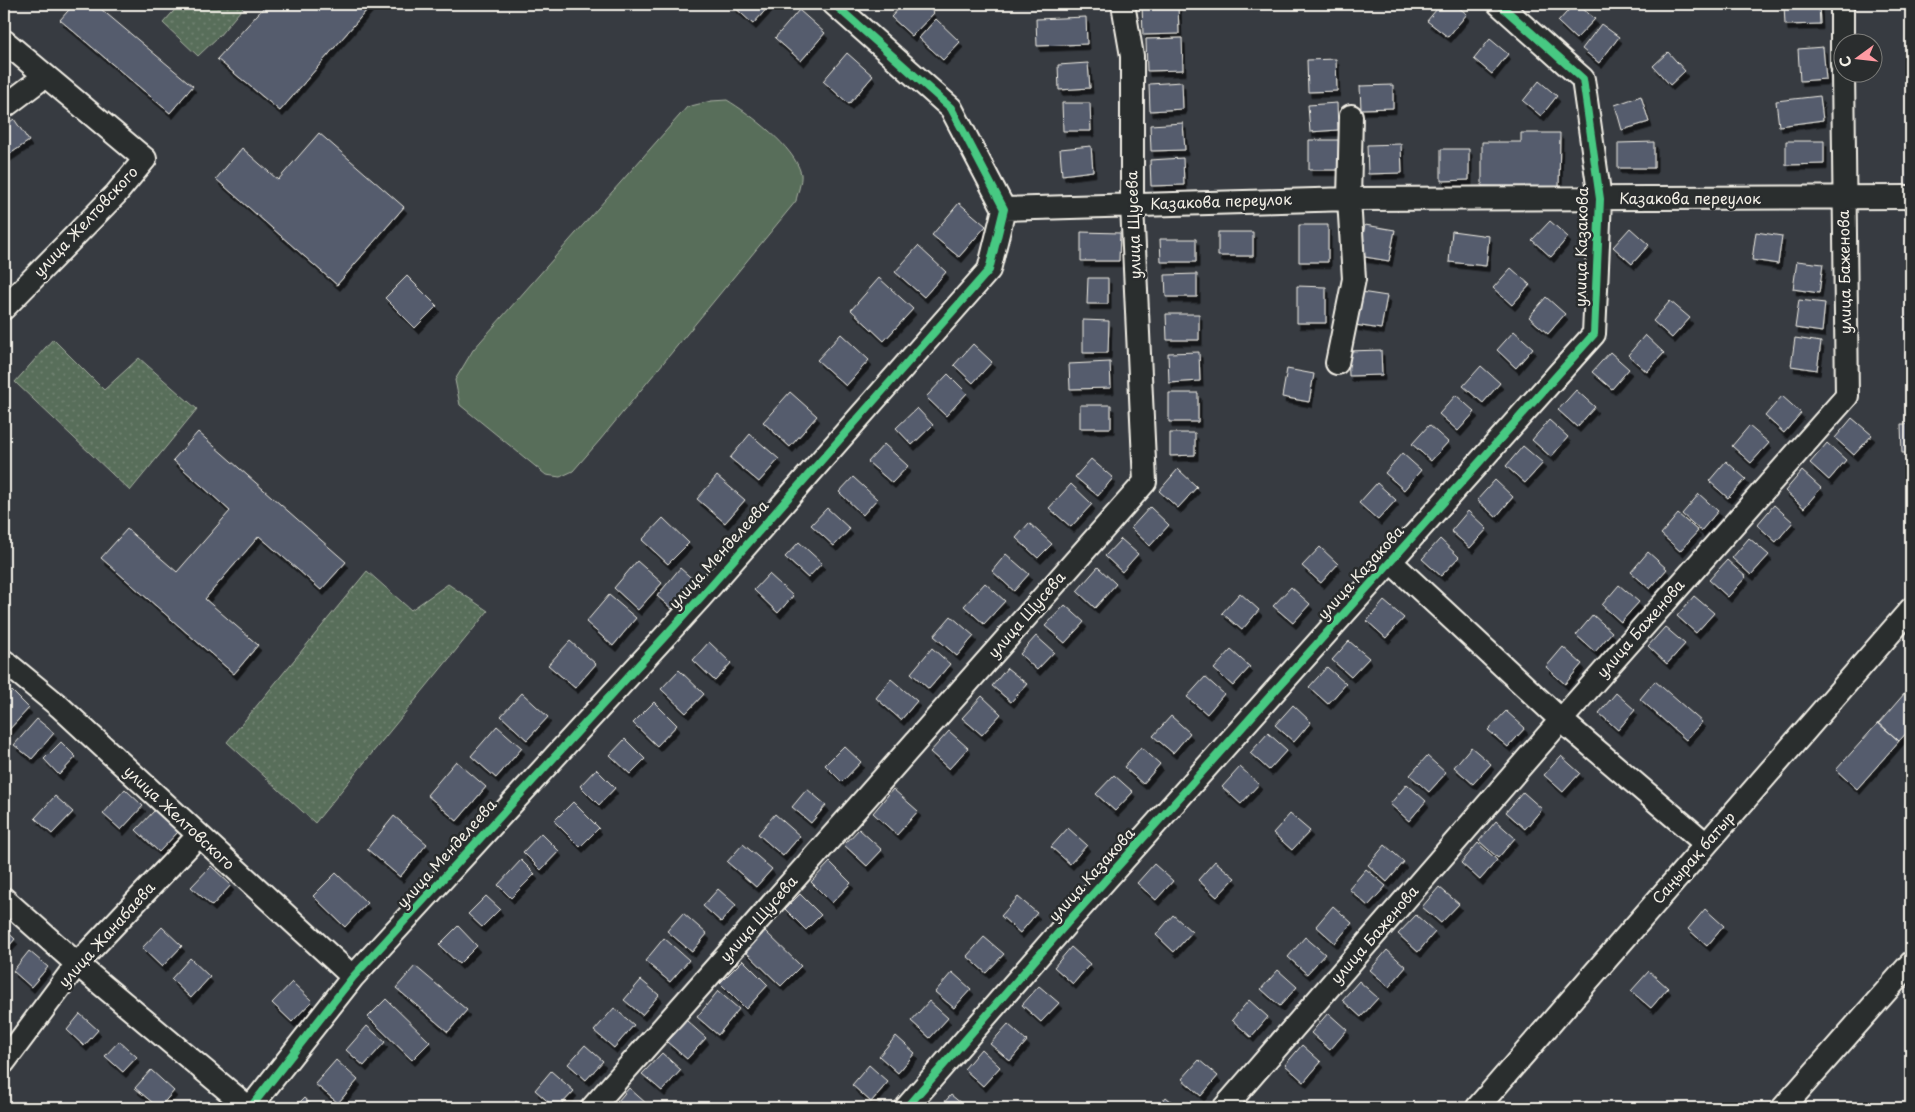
<svg xmlns="http://www.w3.org/2000/svg" width="1915" height="1112" font-family="'Playpen Sans',sans-serif">
<style>
.green{fill:url(#green-dots);stroke:#a6b0a1}
.pitch{fill:#596e5a;stroke:#a6b0a1}
.building{fill:#545c6d;stroke:#f4f1e8;filter:url(#shadow)}
.lines{fill:none;stroke-linecap:round;stroke-linejoin:round}
.minor-casing{stroke:#f4f1e8;stroke-width:26}
.minor{stroke:#2a2d2e;stroke-width:22}
.cycleway-casing{stroke:#2a2d2e;stroke-width:11}
.cycleway{stroke:#46c982;stroke-width:8}
.labels{text-anchor:middle;stroke-width:5;stroke-linejoin:round;paint-order:stroke}
.street-label{font-size:15px;fill:#f4f1e8;stroke:#2a2d2e}
</style>
<defs>
<pattern id="green-dots" width="8" height="8" patternUnits="userSpaceOnUse" patternTransform="scale(1.25)"><rect width="8" height="8" fill="#596e5a"/><path d="M2 2h.1M6 6h.1" fill="none" stroke="#718372" stroke-width="1.8" stroke-linecap="round"/></pattern>
<filter id="shadow"><feDropShadow dx="3" dy="5.5" stdDeviation="0" flood-color="#0009"/></filter>
</defs>
<rect width="100%" height="100%" fill="#373b41"/>
<filter id="ink" filterUnits="userSpaceOnUse"><feTurbulence type="fractalNoise" baseFrequency=".02" numOctaves="2"/><feDisplacementMap in="SourceGraphic" scale="10" xChannelSelector="R" yChannelSelector="G"/><feConvolveMatrix kernelMatrix="1 2 1 2 8 2 1 2 1" color-interpolation-filters="sRGB"/></filter>
<g filter="url(#ink)">
<path class="green" d="M180,4H246L219,36L198,56L163,23Z
M53,339L104,390L139,358L197,409L130,491L15,382Z
M367,571L411,610L448,584L488,611L315,823L227,742Z"/>
<path class="pitch" d="M727,100C750,114 795,147 801,174C802,182 797,194 796,201L600,440L573,471L560,477L546,475L460,405L455,380L473,350L687,107L711,101Z"/>
<path class="building" d="M74,4H95L193,86L170,113L60,20Z
M267,4H372L280,111L217,59Z
M731,4H771L753,24Z
M903,4H924L934,13L912,36L891,17Z
M1142,4H1178L1179,34L1143,35Z
M1441,4H1454L1467,14L1448,37L1427,21Z
M1574,4H1577L1595,19L1576,39L1558,22Z
M1784,4H1819L1820,24L1785,25Z
M799,10L825,33L801,61L775,38Z
M1086,17L1087,44L1037,46L1036,19Z
M936,19L960,42L943,60L919,38Z
M1601,24L1619,37L1599,63L1582,49Z
M1182,38L1183,70L1147,71L1146,39Z
M1490,39L1508,54L1492,74L1474,59Z
M1823,47L1826,79L1800,81L1798,49Z
M1668,52L1685,71L1670,85L1653,66Z
M847,53L873,76L849,104L823,81Z
M1336,59L1337,91L1308,92L1307,60Z
M1088,63L1090,88L1059,90L1058,65Z
M1539,81L1557,96L1541,116L1523,101Z
M1182,82L1183,109L1150,111L1149,84Z
M1393,85V108L1361,109L1360,86Z
M1641,96L1649,122L1622,130L1615,105Z
M1820,96L1823,120L1779,126L1776,101Z
M1062,103H1090L1091,131H1063Z
M1337,103L1338,130L1310,132L1308,105Z
M14,119L29,141L4,158V126Z
M1183,123L1185,150L1151,151L1150,125Z
M319,133L404,207L337,285L216,179L242,148L278,180Z
M1521,133H1560L1559,187L1482,186V142H1521Z
M1309,140H1340V170H1309Z
M1786,141H1824V164L1786,165Z
M1654,142V168H1618V143Z
M1401,144L1402,173L1368,174L1367,145Z
M1091,146L1093,171L1062,175L1060,149Z
M1441,149H1469V180L1441,181Z
M1183,158L1184,185L1151,186L1150,160Z
M959,203L986,226L959,257L932,235Z
M1550,221L1568,237L1551,257L1532,240Z
M1299,225H1328V262H1299Z
M1365,225L1395,230L1389,261L1359,256Z
M1630,228L1649,245L1632,264L1613,247Z
M1452,231L1489,236L1486,266L1449,262Z
M1081,232L1120,233L1119,261H1081Z
M1218,232H1253V256H1218Z
M1756,232L1782,236L1778,264L1752,260Z
M1160,239H1196V262H1161Z
M918,246L946,272L924,297L895,272Z
M1797,261L1823,264L1819,293L1793,289Z
M1511,268L1530,285L1512,305L1493,288Z
M1197,274V297H1166L1165,275Z
M407,276L437,306L415,328L385,298Z
M879,278L913,309L884,341L851,310Z
M1088,278H1108V304H1087Z
M1297,286L1326,287V323H1297Z
M1361,292L1387,296L1381,329L1355,325Z
M1546,297L1565,314L1548,334L1529,317Z
M1799,300L1825,303L1822,332L1795,328Z
M1670,301L1690,318L1672,338L1653,321Z
M1166,314H1199V340H1167Z
M1083,320L1109,321L1108,353H1083Z
M1514,331L1533,348L1516,368L1497,350Z
M841,334L869,360L846,386L817,360Z
M1645,335L1664,353L1647,372L1628,355Z
M1795,338L1821,342L1817,370L1791,366Z
M973,344L992,362L973,383L954,365Z
M1381,350L1382,375L1349,376L1348,351Z
M1199,352L1200,381L1169,383L1168,353Z
M1610,352L1629,369L1612,389L1592,372Z
M1110,362L1111,388L1070,389L1069,364Z
M1481,366L1500,383L1483,403L1463,386Z
M1287,369L1314,374L1309,402L1282,397Z
M948,374L967,393L946,416L926,397Z
M1576,390L1595,407L1577,427L1558,410Z
M790,392L817,416L790,447L763,422Z
M1169,393H1198V422H1169Z
M1456,395L1475,412L1458,431L1439,414Z
M1782,396L1801,413L1784,433L1765,416Z
M1080,405H1111V428H1080Z
M917,408L933,425L912,445L896,428Z
M1852,418L1872,435L1854,455L1835,438Z
M1549,420L1568,437L1551,457L1532,440Z
M1901,424H1911V453H1902Z
M1429,425L1448,442L1431,461L1412,444Z
M1749,426L1769,443L1751,463L1732,446Z
M198,432L346,562L321,590L259,536L205,599L258,645L234,674L101,558L127,529L177,572L230,511L173,460Z
M1170,433H1195V455L1170,456Z
M750,434L779,459L759,482L730,458Z
M1827,443L1846,460L1829,480L1810,463Z
M884,444L908,466L892,483L868,462Z
M1523,446L1543,463L1525,483L1506,466Z
M1402,453L1421,470L1404,490L1385,473Z
M1091,459L1113,478L1098,496L1075,477Z
M1726,461L1746,479L1728,498L1709,481Z
M1178,469L1197,487L1178,508L1159,491Z
M1802,471L1821,488L1804,508L1785,491Z
M717,476L745,500L725,523L697,499Z
M853,477L877,499L863,515L839,492Z
M1495,480L1513,497L1496,517L1477,500Z
M1377,483L1396,500L1378,520L1359,503Z
M1071,484L1092,504L1071,527L1049,508Z
M1699,494L1718,511L1701,531L1682,514Z
M1774,505L1793,522L1776,542L1757,525Z
M1150,507L1169,525L1150,546L1131,528Z
M827,508L850,529L834,546L811,525Z
M1468,511L1487,529L1470,548L1451,531Z
M1678,514L1698,531L1680,551L1661,534Z
M663,518L689,543L668,564L642,540Z
M1029,523L1052,544L1038,558L1016,538Z
M1749,538L1769,555L1751,575L1732,558Z
M1121,539L1138,554L1122,572L1105,556Z
M1440,539L1459,557L1441,576L1422,559Z
M799,542L822,563L808,578L785,557Z
M1320,547L1338,564L1321,583L1302,566Z
M1648,552L1667,569L1650,589L1631,572Z
M1006,554L1029,574L1014,591L992,571Z
M1727,560L1746,577L1728,597L1709,580Z
M637,561L662,583L638,610L614,588Z
M1098,567L1116,584L1095,608L1077,591Z
M680,568L696,582L672,609L657,596Z
M769,574L793,596L778,613L754,590Z
M985,583L1005,601L984,624L964,606Z
M1619,585L1639,602L1621,622L1602,605Z
M1291,587L1310,604L1293,623L1273,606Z
M1240,593L1259,610L1242,630L1222,613Z
M609,595L636,618L613,646L586,622Z
M1694,596L1714,613L1696,633L1677,616Z
M1384,601L1404,618L1386,638L1367,621Z
M1065,605L1084,622L1065,643L1045,626Z
M1593,615L1612,632L1595,652L1576,635Z
M951,616L974,636L957,656L934,636Z
M1665,627L1685,644L1667,664L1648,646Z
M1036,636L1054,652L1037,670L1020,654Z
M570,641L596,664L575,688L548,665Z
M1349,641L1369,658L1351,677L1332,660Z
M709,642L731,663L715,681L693,660Z
M1563,647L1582,664L1565,684L1546,667Z
M932,648L950,664L929,689L911,673Z
M1231,650L1250,667L1233,686L1214,669Z
M1327,667L1346,684L1328,704L1309,687Z
M1007,668L1027,684L1011,702L992,686Z
M679,670L704,694L686,713L661,689Z
M1205,677L1224,694L1207,714L1187,697Z
M891,679L917,701L901,720L876,698Z
M1655,681L1702,722L1686,740L1640,699Z
M1911,686V728L1899,741L1879,723Z
M12,691L29,708L8,731L4,727V700Z
M522,693L548,717L527,740L501,716Z
M1616,693L1635,710L1618,730L1599,713Z
M982,696L1001,714L982,735L962,718Z
M654,702L677,725L657,746L633,723Z
M1293,705L1311,722L1294,742L1275,725Z
M1506,711L1525,728L1508,747L1488,730Z
M1171,716L1190,733L1173,753L1153,736Z
M37,719L54,733L32,759L14,745Z
M1878,723L1899,741L1857,789L1836,770Z
M497,726L522,748L496,778L471,756Z
M949,731L968,748L949,769L930,752Z
M1268,733L1287,750L1269,770L1250,753Z
M625,739L645,759L630,774L610,755Z
M61,742L76,757L59,775L44,759Z
M844,746L861,762L842,782L825,765Z
M1141,747L1160,764L1143,784L1124,767Z
M1471,747L1491,764L1473,784L1454,767Z
M1427,756L1446,773L1429,792L1410,775Z
M1561,756L1580,773L1563,792L1544,775Z
M456,761L486,787L457,821L427,795Z
M1240,767L1259,784L1241,804L1222,787Z
M596,769L615,788L599,805L580,786Z
M1114,775L1133,792L1115,811L1096,794Z
M1407,784L1426,801L1409,821L1390,804Z
M125,789L143,806L121,830L103,814Z
M807,789L826,805L811,823L792,807Z
M893,789L918,811L897,835L873,813Z
M1523,792L1542,809L1525,829L1506,812Z
M55,796L73,812L52,834L35,818Z
M573,802L599,828L580,847L554,821Z
M155,810L178,832L159,852L136,830Z
M775,814L800,836L783,856L758,834Z
M1290,814L1310,831L1292,850L1273,833Z
M394,816L427,844L400,877L367,849Z
M1496,821L1515,838L1498,858L1479,841Z
M1068,828L1087,845L1070,864L1051,847Z
M859,829L882,850L867,866L844,845Z
M541,833L559,851L541,870L523,852Z
M1478,843L1497,860L1480,880L1461,863Z
M743,844L772,869L756,887L727,862Z
M1385,845L1404,862L1387,882L1368,865Z
M521,860L535,874L511,898L498,885Z
M1215,861L1235,878L1217,897L1198,880Z
M830,862L851,883L832,903L811,882Z
M1154,864L1173,881L1156,900L1137,883Z
M211,866L231,885L212,906L191,887Z
M1366,869L1386,886L1368,906L1349,889Z
M336,873L367,903L345,927L313,896Z
M1439,887L1459,904L1441,923L1422,907Z
M718,889L736,905L721,922L703,906Z
M800,894L821,915L806,930L785,909Z
M486,896L500,909L482,927L468,914Z
M1018,897L1037,913L1020,933L1001,916Z
M1333,906L1352,923L1335,943L1316,926Z
M1705,909L1724,926L1707,946L1688,929Z
M683,913L707,934L692,952L667,931Z
M1173,915L1192,932L1174,952L1156,935Z
M1416,915L1435,932L1418,952L1398,934Z
M458,926L477,946L459,964L439,945Z
M162,927L182,946L162,967L142,948Z
M4,929L15,939L4,952Z
M764,930L801,966L781,986L744,950Z
M984,937L1004,954L986,973L967,956Z
M1305,937L1325,954L1307,974L1288,957Z
M664,938L689,960L670,982L645,961Z
M1071,947L1090,964L1073,984L1054,967Z
M1387,950L1406,967L1389,987L1370,970Z
M29,951L48,967L31,987L13,971Z
M190,958L210,977L191,998L171,979Z
M743,960L768,985L746,1009L720,983Z
M415,966L467,1010L448,1032L396,988Z
M1278,970L1297,987L1280,1006L1261,989Z
M1649,971L1668,988L1651,1008L1631,991Z
M952,972L971,989L954,1008L935,992Z
M641,980L659,995L642,1015L624,1000Z
M1359,981L1378,998L1361,1017L1342,1000Z
M292,982L312,1001L292,1022L272,1003Z
M1039,986L1059,1003L1041,1022L1022,1005Z
M718,991L739,1009L718,1035L697,1017Z
M386,999L430,1042L412,1060L368,1017Z
M1249,1000L1268,1017L1251,1037L1232,1020Z
M929,1001L948,1018L930,1038L911,1021Z
M614,1008L634,1025L614,1048L594,1031Z
M1328,1013L1347,1030L1330,1050L1311,1033Z
M80,1014L98,1030L84,1046L67,1030Z
M687,1021L706,1038L687,1059L667,1042Z
M1008,1024L1027,1041L1010,1061L990,1044Z
M367,1026L385,1042L364,1066L346,1050Z
M896,1036L915,1053L898,1073L879,1056Z
M119,1041L137,1057L123,1072L105,1056Z
M585,1045L603,1061L586,1080L568,1064Z
M1302,1045L1321,1062L1304,1082L1285,1065Z
M981,1049L1000,1067L983,1086L964,1069Z
M662,1053L681,1070L662,1091L642,1074Z
M336,1060L358,1080L338,1103L315,1084Z
M1199,1060L1218,1076L1201,1096L1182,1079Z
M869,1065L888,1082L871,1102L852,1085Z
M151,1070L174,1091L159,1108L135,1088Z
M551,1071L574,1091L558,1108H555L535,1090Z
M629,1088L647,1104L644,1108H612Z
M951,1095L967,1108H939Z
M1166,1097L1179,1108H1157Z
M304,1098L315,1108H294Z
M516,1101L524,1108H510Z
M837,1102L844,1108H832Z"/>
<g class="lines">
<g class="minor-casing">
<path id="minor" d="M1842,4V65
M4,41L145,159L116,194L4,308
M4,107L45,76
M1004,209L1349,199L1911,197
M1337,363L1354,279L1349,199L1351,116
M1390,561L1561,720L1706,844
M4,661L60,707L353,977
M4,899L77,964L249,1108
M4,1062L77,964L198,836
M250,1108L353,977L700,598L989,270L1004,209L951,108L834,4
M592,1108L1145,482L1132,205V56L1123,4
M906,1108L1068,922L1594,334L1600,199L1583,79L1499,4
M1224,1108L1561,720L1847,396L1843,72
M1477,1108L1911,609
M1783,1108L1911,963"/>
</g>
<use href="#minor" class="minor"/>
<g class="cycleway-casing">
<path id="cycleway" d="M250,1108L353,977L700,598L989,270L1004,209L951,108L834,4
M906,1108L1068,922L1594,334L1600,199L1583,79L1499,4"/>
</g>
<use href="#cycleway" class="cycleway"/>
</g>
</g>
<g class="labels">
<g class="street-label">
<text x="1690" y="204">Казакова переулок</text>
<text transform="translate(1221 202) rotate(-2)" y="5">Казакова переулок</text>
<text transform="translate(86 222) rotate(-47)" y="5">улица Желтовского</text>
<text transform="translate(1134 225) rotate(-92)" y="5">улица Щусева</text>
<text transform="translate(1582 247) rotate(-89)" y="5">улица Казакова</text>
<text transform="translate(1845 272) rotate(-91)" y="5">улица Баженова</text>
<text transform="translate(719 555) rotate(-48)" y="5">улица Менделеева</text>
<text transform="translate(1361 573) rotate(-48)" y="5">улица Казакова</text>
<text transform="translate(1027 615) rotate(-49)" y="5">улица Щусева</text>
<text transform="translate(1641 629) rotate(-49)" y="5">улица Баженова</text>
<text transform="translate(179 818) rotate(43)" y="5">улица Желтовского</text>
<text transform="translate(447 854) rotate(-48)" y="5">улица Менделеева</text>
<text transform="translate(1694 858) rotate(-49)" y="5">Саңырақ батыр</text>
<text transform="translate(1092 875) rotate(-48)" y="5">улица Казакова</text>
<text transform="translate(759 919) rotate(-49)" y="5">улица Щусева</text>
<text transform="translate(107 935) rotate(-48)" y="5">улица Жанабаева</text>
<text transform="translate(1375 935) rotate(-49)" y="5">улица Баженова</text>
</g>
</g>
<rect width="1915" height="1112" fill="none" stroke="#2a2d2e" stroke-width="20"/>
<rect x="10" y="10" width="1895" height="1092" fill="none" stroke="#f4f1e8" stroke-width="2" filter="url(#ink)"/>
<g transform="translate(1858 58) rotate(255)"><circle r="24" fill="#2a2d2e" stroke="#7b7b78"/>
<path d="M0-4L9 19L0 12L-9 19Z" fill="#ff9aa2"/>
<text y="-8" font-size="14" font-weight="bold" text-anchor="middle" fill="#f4f1e8">С</text>
</g>
</svg>
